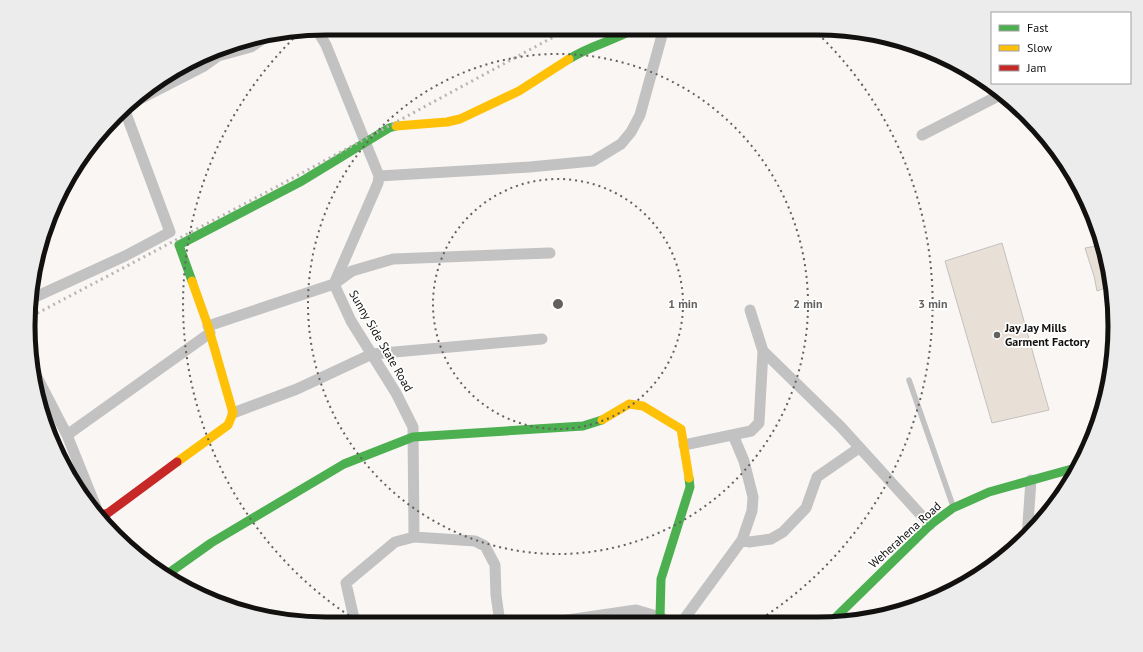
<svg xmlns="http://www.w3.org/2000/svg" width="1143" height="652" font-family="'PT Sans',sans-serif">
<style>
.building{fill:#e8e0d6;stroke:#c3c0be}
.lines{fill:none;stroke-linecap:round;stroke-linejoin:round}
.lane{stroke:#c3c2c3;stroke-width:5.5}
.street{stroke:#c3c2c3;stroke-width:11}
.fast{stroke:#4caf50;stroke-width:9}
.slow{stroke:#ffc107;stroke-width:9}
.jam{stroke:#c62828;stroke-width:9}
.rail{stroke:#b8b5b5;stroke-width:3;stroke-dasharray:2 4;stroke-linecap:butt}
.ring{fill:none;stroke:#63615f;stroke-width:2;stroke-dasharray:2 4}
.poi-dot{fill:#63615f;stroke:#fff;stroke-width:1.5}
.labels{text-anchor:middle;stroke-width:3.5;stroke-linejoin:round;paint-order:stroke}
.poi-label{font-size:12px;font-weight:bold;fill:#12110f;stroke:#fff;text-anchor:start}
.street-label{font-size:12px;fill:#12110f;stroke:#fff}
.rim{fill:none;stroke:#12110f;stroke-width:5}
.centre{fill:#63615f;stroke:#fff;stroke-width:2}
.ring-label{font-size:12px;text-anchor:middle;font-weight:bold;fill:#63615f;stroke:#fff;stroke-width:3.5;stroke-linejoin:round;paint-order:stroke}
</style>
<rect width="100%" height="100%" fill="#f9f6f3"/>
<path class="building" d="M1002,243L1049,410L992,423L945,261Z
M1103,245L1111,286L1097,291L1094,276L1085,248Z
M67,454L73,468L69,470L61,456Z"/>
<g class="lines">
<path class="lane" d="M909,380L953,506"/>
<path class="street" d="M317,30L326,45L379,176L378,183L334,284L351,321L396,393L413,427L414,537L395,542L346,583L355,623
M132,103L204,66L218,56L251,47L264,38
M922,135L1002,94
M379,176L530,167L593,161L621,144L631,132L640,115L664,28
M33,298L125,256L170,232L125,111
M208,326L334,284L352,271L393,259L550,253
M763,351L841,427L930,525
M36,375L67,435L102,522
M233,413L297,389L372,354L542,339
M67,435L210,333
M684,445L751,431L759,423L763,351L750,310
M414,537L475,541L485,546L495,565L496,595L500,623
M1027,538L1031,480
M742,540L749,542L771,539L783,532L806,508L817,477L859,448
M682,622L742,540L752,511L753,497L744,461L733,435
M547,623L636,610L660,617L669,622"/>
<path class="fast" d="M569,59C591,45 614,41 636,28
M192,281L179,245L302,181L389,128L396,126
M166,575L211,543L344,464L413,437L583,426L602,420
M660,617L661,579L690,487L689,478
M831,622L930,525L953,508L989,492L1079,467"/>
<path class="slow" d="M396,126L447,122L460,119L519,91L569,59
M602,420L629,404L643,406L681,429L689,478
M177,462L228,425L233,413L208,326L192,281"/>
<path class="jam" d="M98,516L108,513L177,462"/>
<path class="rail" d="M32,316L265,193L570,28"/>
</g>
<g class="ring">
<circle cx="558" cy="304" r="125"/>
<circle cx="558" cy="304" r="250"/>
<path d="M359 622A375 375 0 0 1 298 34M814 30A375 375 0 0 1 759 620"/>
</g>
<circle class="poi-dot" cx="997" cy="335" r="4"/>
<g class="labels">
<g class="poi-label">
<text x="1005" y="332">Jay Jay Mills<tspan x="1005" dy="14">Garment Factory</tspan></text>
</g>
<g class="street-label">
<text transform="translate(381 341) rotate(60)" y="4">Sunny Side State Road</text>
<text transform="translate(905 535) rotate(-42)" y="4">Weherahena Road</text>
</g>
</g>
<path d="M0 0H1143V652H0ZM326 35H817A291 291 0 0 1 1108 326V326A291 291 0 0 1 817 617H326A291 291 0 0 1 35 326V326A291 291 0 0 1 326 35Z" fill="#ececec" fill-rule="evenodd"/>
<path class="rim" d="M326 35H817A291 291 0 0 1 1108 326V326A291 291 0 0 1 817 617H326A291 291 0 0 1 35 326V326A291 291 0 0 1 326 35Z"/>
<circle cx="558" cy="304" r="6" class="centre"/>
<g class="ring-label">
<text x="683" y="308">1 min</text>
<text x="808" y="308">2 min</text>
<text x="933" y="308">3 min</text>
</g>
<rect x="991" y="12" width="140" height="72" fill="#ffffff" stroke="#a0a09f"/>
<rect x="999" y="25" width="20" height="6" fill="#4caf50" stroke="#a0a09f"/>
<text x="1027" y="32" font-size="12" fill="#12110f">Fast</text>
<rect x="999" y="45" width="20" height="6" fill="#ffc107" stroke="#a0a09f"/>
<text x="1027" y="52" font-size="12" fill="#12110f">Slow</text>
<rect x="999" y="65" width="20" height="6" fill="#c62828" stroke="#a0a09f"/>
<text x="1027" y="72" font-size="12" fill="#12110f">Jam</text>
</svg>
